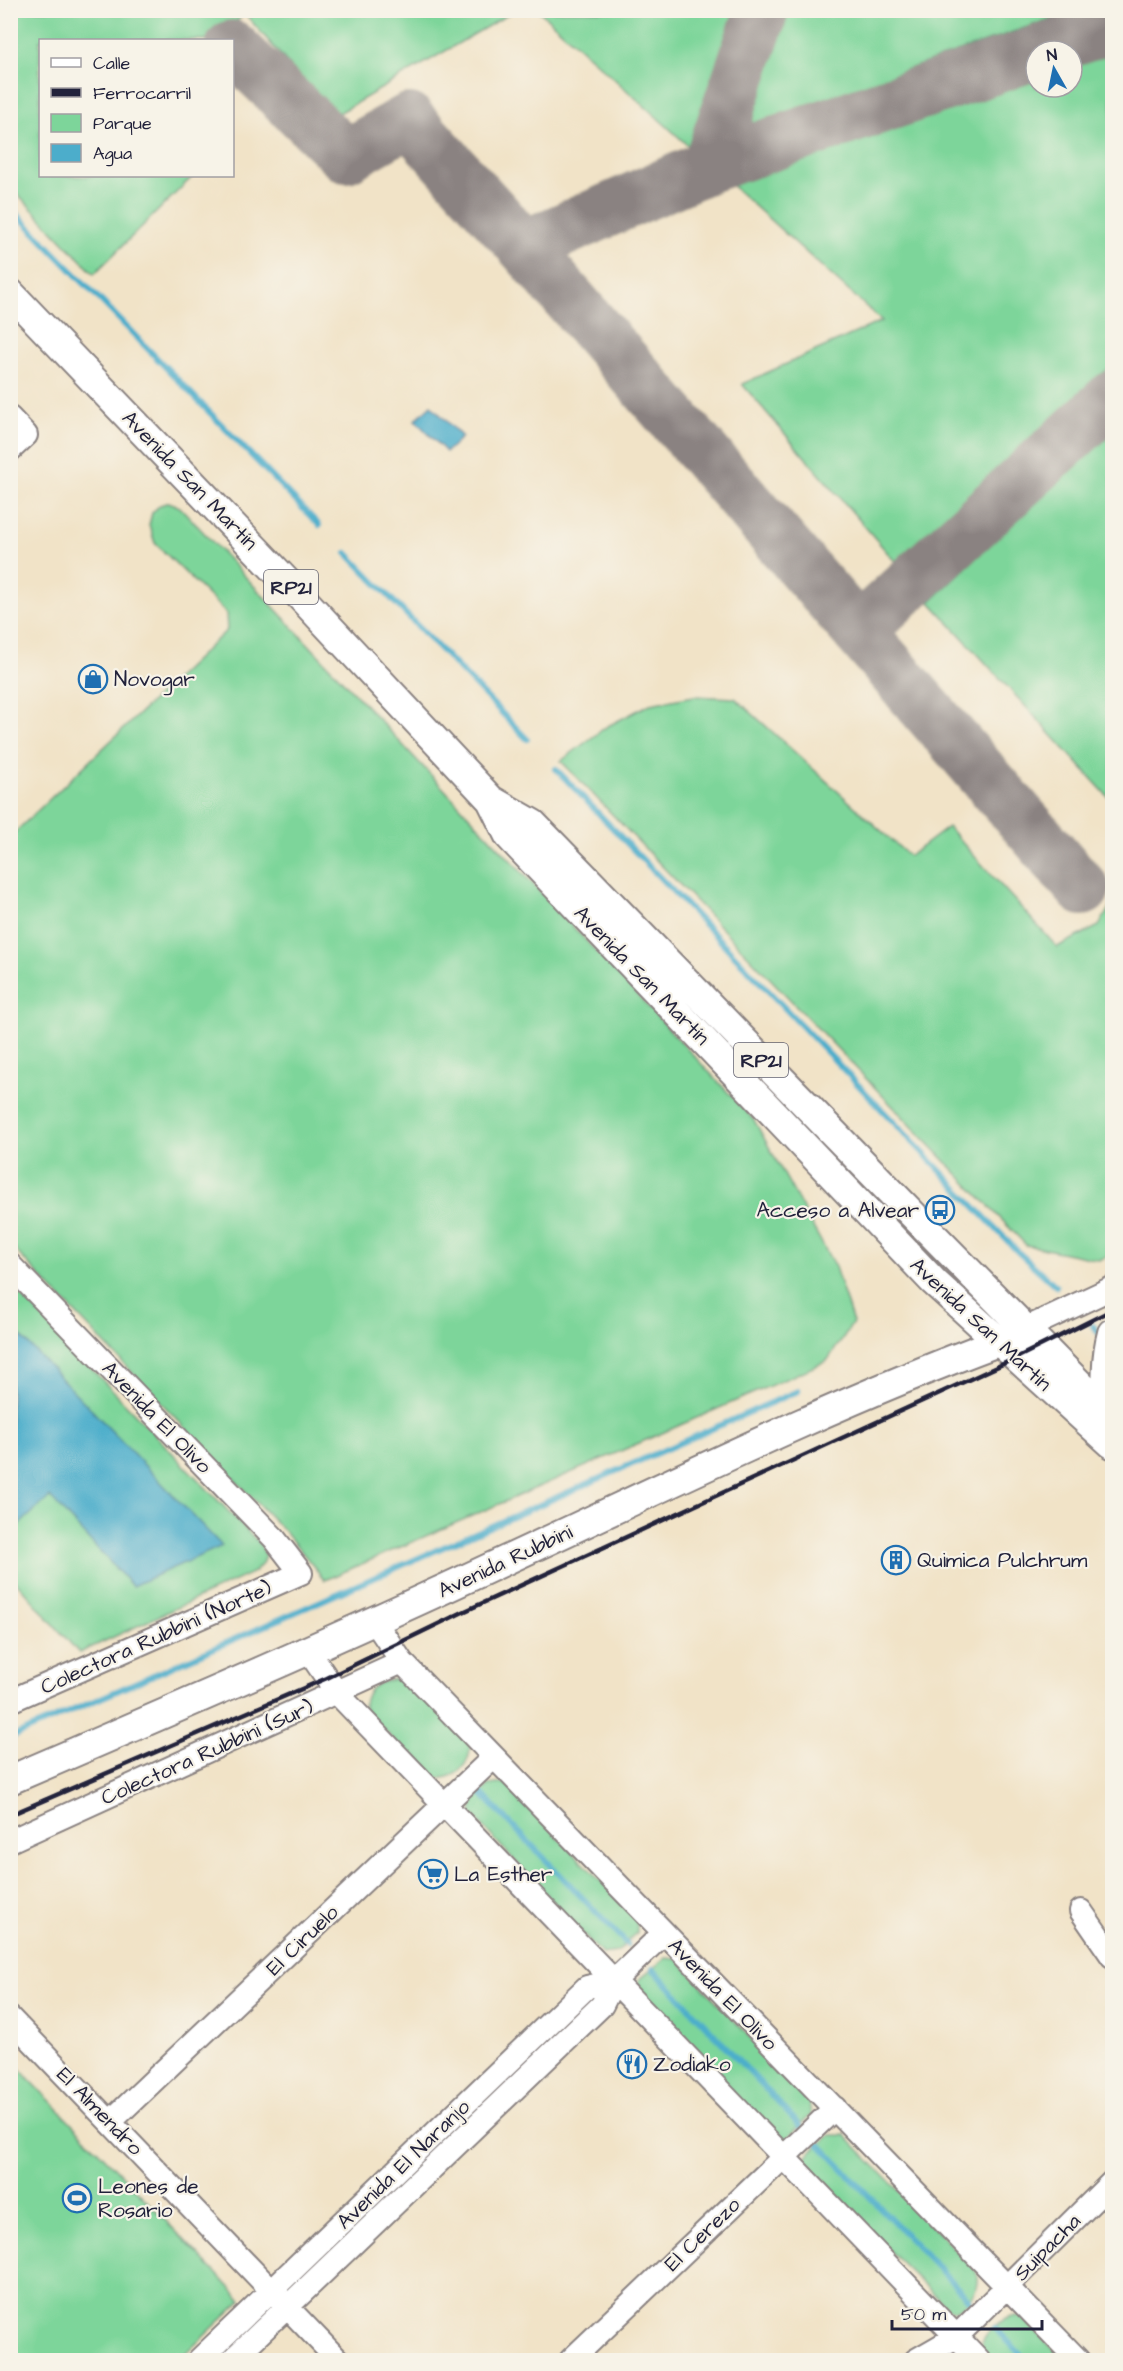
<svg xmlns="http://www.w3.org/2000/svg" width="1123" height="2371" font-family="'Architects Daughter',sans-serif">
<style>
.green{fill:#7dd59a;stroke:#507c6a;stroke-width:1.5}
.water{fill:#4cadcb;stroke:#376883;stroke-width:1.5}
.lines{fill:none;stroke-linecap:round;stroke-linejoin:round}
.stream{stroke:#4cadcb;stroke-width:6}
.taxiway{stroke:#8a8281;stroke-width:54}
.minor-casing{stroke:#8a8281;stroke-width:26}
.major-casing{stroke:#8a8281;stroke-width:32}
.minor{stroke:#fff;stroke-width:22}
.major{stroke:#fff;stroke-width:28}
.rail{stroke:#22223b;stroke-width:4.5}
.labels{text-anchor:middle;stroke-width:4.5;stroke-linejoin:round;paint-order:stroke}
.shield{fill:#f7f3e8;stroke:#62616f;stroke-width:1.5}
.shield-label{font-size:20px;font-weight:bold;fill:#22223b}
.street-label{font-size:21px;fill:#22223b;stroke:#f7f3e8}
.poi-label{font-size:21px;fill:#22223b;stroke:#f7f3e8;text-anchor:start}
</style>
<rect width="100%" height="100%" fill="#f7f3e8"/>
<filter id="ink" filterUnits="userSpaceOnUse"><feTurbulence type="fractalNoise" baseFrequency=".0167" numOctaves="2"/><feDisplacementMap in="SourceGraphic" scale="12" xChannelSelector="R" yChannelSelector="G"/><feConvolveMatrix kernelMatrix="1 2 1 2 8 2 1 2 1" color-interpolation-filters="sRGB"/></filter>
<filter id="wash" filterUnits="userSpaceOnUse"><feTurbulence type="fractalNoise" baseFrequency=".008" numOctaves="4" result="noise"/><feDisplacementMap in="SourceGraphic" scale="24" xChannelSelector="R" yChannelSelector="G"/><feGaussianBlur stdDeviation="1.35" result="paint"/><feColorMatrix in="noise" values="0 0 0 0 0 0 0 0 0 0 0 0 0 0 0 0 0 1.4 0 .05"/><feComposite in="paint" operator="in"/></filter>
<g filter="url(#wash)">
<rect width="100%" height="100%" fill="#f1e3c7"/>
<path class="green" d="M11,10H514V11L334,116L245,14L214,40H40V176H193L94,274L11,187Z
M784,10H1072V11L743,128Z
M539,11H740L693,150Z
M1112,48V365L898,565L742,384L882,321L727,181L1036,74V87H1072V62Z
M1112,428V801L930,602Z
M169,502L180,507L754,1120L835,1267L853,1323L827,1361L325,1580L285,1532L11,1246V836L227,630L226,613L155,543L149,525L152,513L160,505Z
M694,696L735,698L909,856L948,827L1057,947L1099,926L1112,903V1254L1099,1260L1026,1245L561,761L606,727L650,704Z
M10,1284L261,1545L265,1555L262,1564L254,1572L79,1653L11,1576Z
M402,1678L469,1741C475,1765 450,1785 428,1776L364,1709C363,1686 382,1680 402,1678Z
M505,1783L637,1918V1933L617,1952L602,1954L472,1815L473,1801L489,1785Z
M666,1958L677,1959L809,2101L811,2115L786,2139H775L637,1991L639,1980Z
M11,2060L242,2300L179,2360H11Z
M830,2135H845L976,2271C980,2288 972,2304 955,2311L948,2308L807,2171L806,2156Z
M1016,2316L1023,2318L1064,2360H989L980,2348C983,2333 1001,2318 1016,2316Z"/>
<path class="water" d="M431,405L462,437L446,452L415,420Z
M11,1326L222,1546L132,1586L50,1497L13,1530L10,1527Z"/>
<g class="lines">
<path class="stream" d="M10,207L319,525
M347,553L527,739
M556,769L1019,1253L1056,1286
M1093,1326L1099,1333
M10,1738L798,1391
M481,1793L627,1944
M653,1969L801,2127
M819,2144L970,2301
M995,2328L1026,2360"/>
<path class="taxiway" d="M232,47L346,156L409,120L524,247L1083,889
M1042,51L1112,26
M709,166L762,10
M524,247L709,166L1036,53
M858,631L1112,398"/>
</g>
</g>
<g filter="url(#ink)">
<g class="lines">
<g class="minor-casing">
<path id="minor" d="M10,418L26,435L10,450
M10,1265L274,1538L301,1573L10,1701
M1010,1336L1112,1288
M375,1622L402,1662L1078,2360
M309,1652L337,1693L979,2360
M10,1841L402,1662
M1081,1911L1112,1956
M10,2018L338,2360
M110,2122L494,1757
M199,2360L587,1987L614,1981
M232,2360L602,2005L614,1981L664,1933
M571,2360L835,2108
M916,2360L956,2337L1112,2182"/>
</g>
<g class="major-casing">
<path id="major" d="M10,293L285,580L491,800L509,836L934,1282L1112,1444
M491,800L533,824L921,1223L1112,1417
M1108,1412C1106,1385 1105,1359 1112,1333
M10,1780C175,1709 340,1638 502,1562C666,1486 829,1405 998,1342"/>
</g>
<use href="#minor" class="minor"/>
<use href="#major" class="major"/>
<path class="rail" d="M10,1815L327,1678L463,1612L1016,1358L1112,1310"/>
</g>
</g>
<defs>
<g id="shop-ring" transform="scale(1.5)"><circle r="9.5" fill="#f7f3e8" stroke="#1f6fb2" stroke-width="1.5"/><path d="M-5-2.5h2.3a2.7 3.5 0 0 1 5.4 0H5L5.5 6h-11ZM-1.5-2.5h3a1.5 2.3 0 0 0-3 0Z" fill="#1f6fb2"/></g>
<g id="bus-ring" transform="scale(1.5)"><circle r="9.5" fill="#f7f3e8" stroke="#1f6fb2" stroke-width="1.5"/><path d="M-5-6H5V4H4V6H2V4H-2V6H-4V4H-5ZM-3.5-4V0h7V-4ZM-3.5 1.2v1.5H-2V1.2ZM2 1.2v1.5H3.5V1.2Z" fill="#1f6fb2"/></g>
<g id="building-ring" transform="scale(1.5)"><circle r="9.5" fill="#f7f3e8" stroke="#1f6fb2" stroke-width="1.5"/><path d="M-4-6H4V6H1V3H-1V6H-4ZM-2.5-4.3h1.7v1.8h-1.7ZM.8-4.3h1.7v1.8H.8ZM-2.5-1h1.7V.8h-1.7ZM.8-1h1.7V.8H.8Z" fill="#1f6fb2"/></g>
<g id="supermarket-ring" transform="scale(1.5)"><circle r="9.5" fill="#f7f3e8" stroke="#1f6fb2" stroke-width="1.5"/><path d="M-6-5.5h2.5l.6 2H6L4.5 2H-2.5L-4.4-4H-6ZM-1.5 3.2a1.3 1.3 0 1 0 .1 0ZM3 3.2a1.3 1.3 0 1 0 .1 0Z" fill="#1f6fb2"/></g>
<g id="restaurant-ring" transform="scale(1.5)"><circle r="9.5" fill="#f7f3e8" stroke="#1f6fb2" stroke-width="1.5"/><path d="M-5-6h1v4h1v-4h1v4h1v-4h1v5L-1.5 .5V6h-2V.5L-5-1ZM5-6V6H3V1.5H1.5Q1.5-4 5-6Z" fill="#1f6fb2"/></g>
<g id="stadium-ring" transform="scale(1.5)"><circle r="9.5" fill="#f7f3e8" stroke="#1f6fb2" stroke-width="1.5"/><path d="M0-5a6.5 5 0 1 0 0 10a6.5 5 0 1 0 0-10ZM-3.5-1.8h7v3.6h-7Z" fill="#1f6fb2"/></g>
</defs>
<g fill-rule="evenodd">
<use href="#shop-ring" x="93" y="679"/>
<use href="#bus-ring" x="940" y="1210"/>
<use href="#building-ring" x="896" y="1560"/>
<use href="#supermarket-ring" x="433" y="1874"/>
<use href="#restaurant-ring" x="632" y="2064"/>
<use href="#stadium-ring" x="77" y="2198"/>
</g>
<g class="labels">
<g class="shield">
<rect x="264" y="570" width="54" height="34" rx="4.5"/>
<rect x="734" y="1043" width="54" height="34" rx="4.5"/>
</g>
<g class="shield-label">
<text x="291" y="594">RP21</text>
<text x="761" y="1067">RP21</text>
</g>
<g class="street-label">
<text transform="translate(190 480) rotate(46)" y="7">Avenida San Martín</text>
<text transform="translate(642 975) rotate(46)" y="7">Avenida San Martín</text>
<text transform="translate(981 1324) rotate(43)" y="7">Avenida San Martín</text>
<text transform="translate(157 1417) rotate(46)" y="7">Avenida El Olivo</text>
<text transform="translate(505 1561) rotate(-25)" y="7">Avenida Rubbini</text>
<text transform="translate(156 1637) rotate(-24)" y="7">Colectora Rubbini (Norte)</text>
<text transform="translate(207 1752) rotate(-24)" y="7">Colectora Rubbini (Sur)</text>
<text transform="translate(302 1940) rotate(-44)" y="7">El Ciruelo</text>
<text transform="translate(723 1994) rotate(46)" y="7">Avenida El Olivo</text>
<text transform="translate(100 2111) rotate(46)" y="7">El Almendro</text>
<text transform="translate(403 2164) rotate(-44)" y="7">Avenida El Naranjo</text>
<text transform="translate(702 2234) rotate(-44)" y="7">El Cerezo</text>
<text transform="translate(1047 2247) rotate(-45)" y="7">Suipacha</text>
</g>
<g class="poi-label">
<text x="114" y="686">Novogar</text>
<text x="919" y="1217" text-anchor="end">Acceso a Alvear</text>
<text x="917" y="1567">Quimica Pulchrum</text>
<text x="454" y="1881">La Esther</text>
<text x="653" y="2071">Zodiako</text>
<text x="98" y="2193">Leones de<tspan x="98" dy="24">Rosario</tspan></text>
</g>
</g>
<rect width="1123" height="2371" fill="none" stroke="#f7f3e8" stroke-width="36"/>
<rect x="39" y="39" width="195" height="138" fill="#f7f3e8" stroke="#a29fa3" stroke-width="1.5"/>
<rect x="51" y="58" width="30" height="9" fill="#ffffff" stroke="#a29fa3" stroke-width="1.5"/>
<text x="93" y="69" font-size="18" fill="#22223b">Calle</text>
<rect x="51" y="88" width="30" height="9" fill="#22223b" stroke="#a29fa3" stroke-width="1.5"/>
<text x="93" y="99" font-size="18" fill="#22223b">Ferrocarril</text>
<rect x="51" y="114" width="30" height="18" fill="#7dd59a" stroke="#a29fa3" stroke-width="1.5"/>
<text x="93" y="129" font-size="18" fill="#22223b">Parque</text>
<rect x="51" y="144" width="30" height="18" fill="#4cadcb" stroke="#a29fa3" stroke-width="1.5"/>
<text x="93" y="159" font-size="18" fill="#22223b">Agua</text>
<g transform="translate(1054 69) rotate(351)"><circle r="28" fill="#f7f3e8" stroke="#a29fa3" stroke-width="1.5"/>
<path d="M0-4.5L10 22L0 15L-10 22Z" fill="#1f6fb2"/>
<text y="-9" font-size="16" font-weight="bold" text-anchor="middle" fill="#22223b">N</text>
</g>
<path d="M892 2320v9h150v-9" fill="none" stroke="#22223b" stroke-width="3"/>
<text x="901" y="2320" font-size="18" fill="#22223b" stroke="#f7f3e8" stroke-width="4.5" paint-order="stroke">50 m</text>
</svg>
